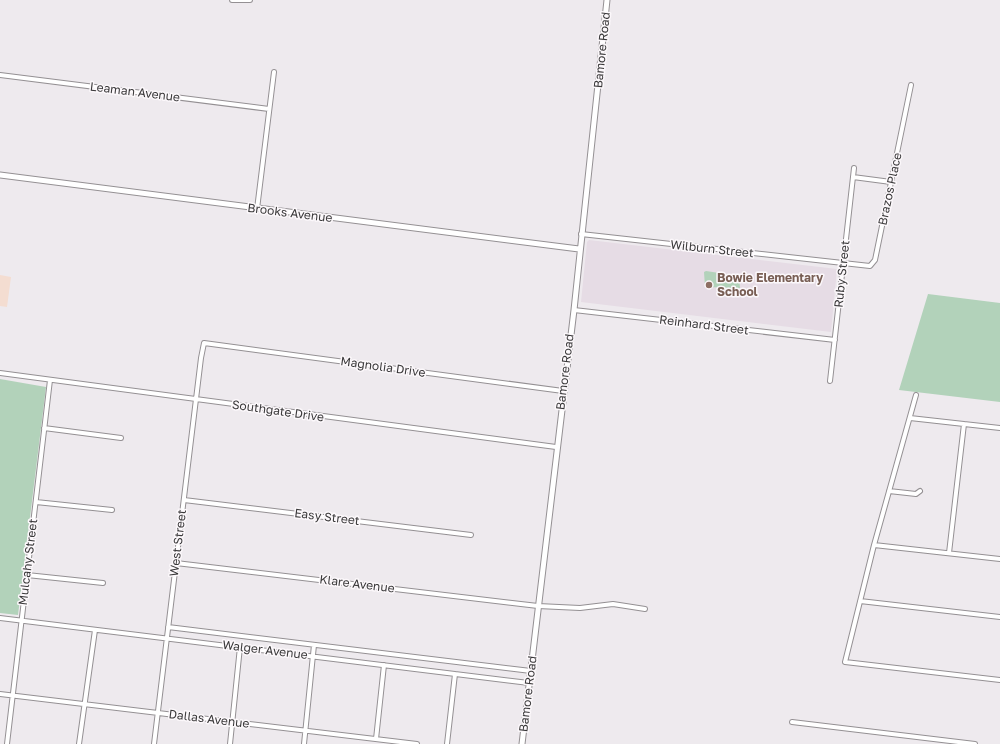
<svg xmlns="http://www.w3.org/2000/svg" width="1000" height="744" font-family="'Golos Text',sans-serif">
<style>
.commercial{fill:#f4ddd1}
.built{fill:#e6dce5}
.green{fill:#b2d2ba}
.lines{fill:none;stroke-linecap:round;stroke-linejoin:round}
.minor-casing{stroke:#949093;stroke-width:6}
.tertiary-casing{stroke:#949093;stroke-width:7}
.minor{stroke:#fff;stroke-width:4}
.tertiary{stroke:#fff;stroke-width:5}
.education-dot{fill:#8d6e63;stroke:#fcf8fb;stroke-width:1.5}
.labels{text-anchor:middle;stroke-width:3;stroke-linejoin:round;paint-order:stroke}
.street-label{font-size:12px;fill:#3a393a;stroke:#fcf8fb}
.education-label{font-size:12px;font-weight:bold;fill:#785e54;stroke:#fcf8fb;text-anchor:start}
</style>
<rect width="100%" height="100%" fill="#eeeaee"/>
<path class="commercial" d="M0,275L11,277L7,307L0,306Z"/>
<path class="built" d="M589,240L837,269L831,332L581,302L587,242Z"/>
<path class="green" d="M706,271L726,274L728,277L739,278L740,288L705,287L704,272Z
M928,294L1000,303V402L899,390Z
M0,379L46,387L18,615L0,613Z"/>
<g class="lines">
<g class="minor-casing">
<path id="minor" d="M232,0H250
M0,75L269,109
M853,177L891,182
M257,209L274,72
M581,234L870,266L875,260L911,85
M574,310L835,340
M0,373L556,447
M830,381L854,168
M916,395L874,545L845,662L1000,680
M910,418L1000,428
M44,428L121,438
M889,491L916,494L920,491
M184,500L471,535
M36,502L112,510
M874,545L1000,559
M949,553L964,424
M176,563L538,606L580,608L613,604L645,609
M27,575L103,583
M860,601L1000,617
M0,618L529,683
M168,627L531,671
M0,694L417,744
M792,722L975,744
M376,739L384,665
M7,744L50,380
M79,744L95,630
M154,744L201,358L204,343L563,391
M230,744L240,647
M304,744L314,645
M447,744L455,674"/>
</g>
<g class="tertiary-casing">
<path id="tertiary" d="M0,175L579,249
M522,744L574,310L607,0"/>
</g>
<use href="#minor" class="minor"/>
<use href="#tertiary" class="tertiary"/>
</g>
<circle class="education-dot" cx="709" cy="285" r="4"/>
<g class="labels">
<g class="street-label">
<text transform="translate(602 50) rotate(-84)" y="4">Bamore Road</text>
<text transform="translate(135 92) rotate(7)" y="4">Leaman Avenue</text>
<text transform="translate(890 189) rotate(-78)" y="4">Brazos Place</text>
<text transform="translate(290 213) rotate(7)" y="4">Brooks Avenue</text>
<text transform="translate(712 249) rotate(6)" y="4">Wilburn Street</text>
<text transform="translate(842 274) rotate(-84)" y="4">Ruby Street</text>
<text transform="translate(704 325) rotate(7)" y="4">Reinhard Street</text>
<text transform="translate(383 367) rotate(8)" y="4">Magnolia Drive</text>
<text transform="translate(565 372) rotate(-83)" y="4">Bamore Road</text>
<text transform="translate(278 411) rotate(8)" y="4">Southgate Drive</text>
<text transform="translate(327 517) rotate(7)" y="4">Easy Street</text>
<text transform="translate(178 543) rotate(-83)" y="4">West Street</text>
<text transform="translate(28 562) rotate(-83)" y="4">Mulcahy Street</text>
<text transform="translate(357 584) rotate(7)" y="4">Klare Avenue</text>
<text transform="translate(265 650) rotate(7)" y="4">Walger Avenue</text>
<text transform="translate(528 694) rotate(-83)" y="4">Bamore Road</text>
<text transform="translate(209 719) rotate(7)" y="4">Dallas Avenue</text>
</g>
<g class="education-label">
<text x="717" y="282">Bowie Elementary<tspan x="717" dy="14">School</tspan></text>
</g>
</g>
</svg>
